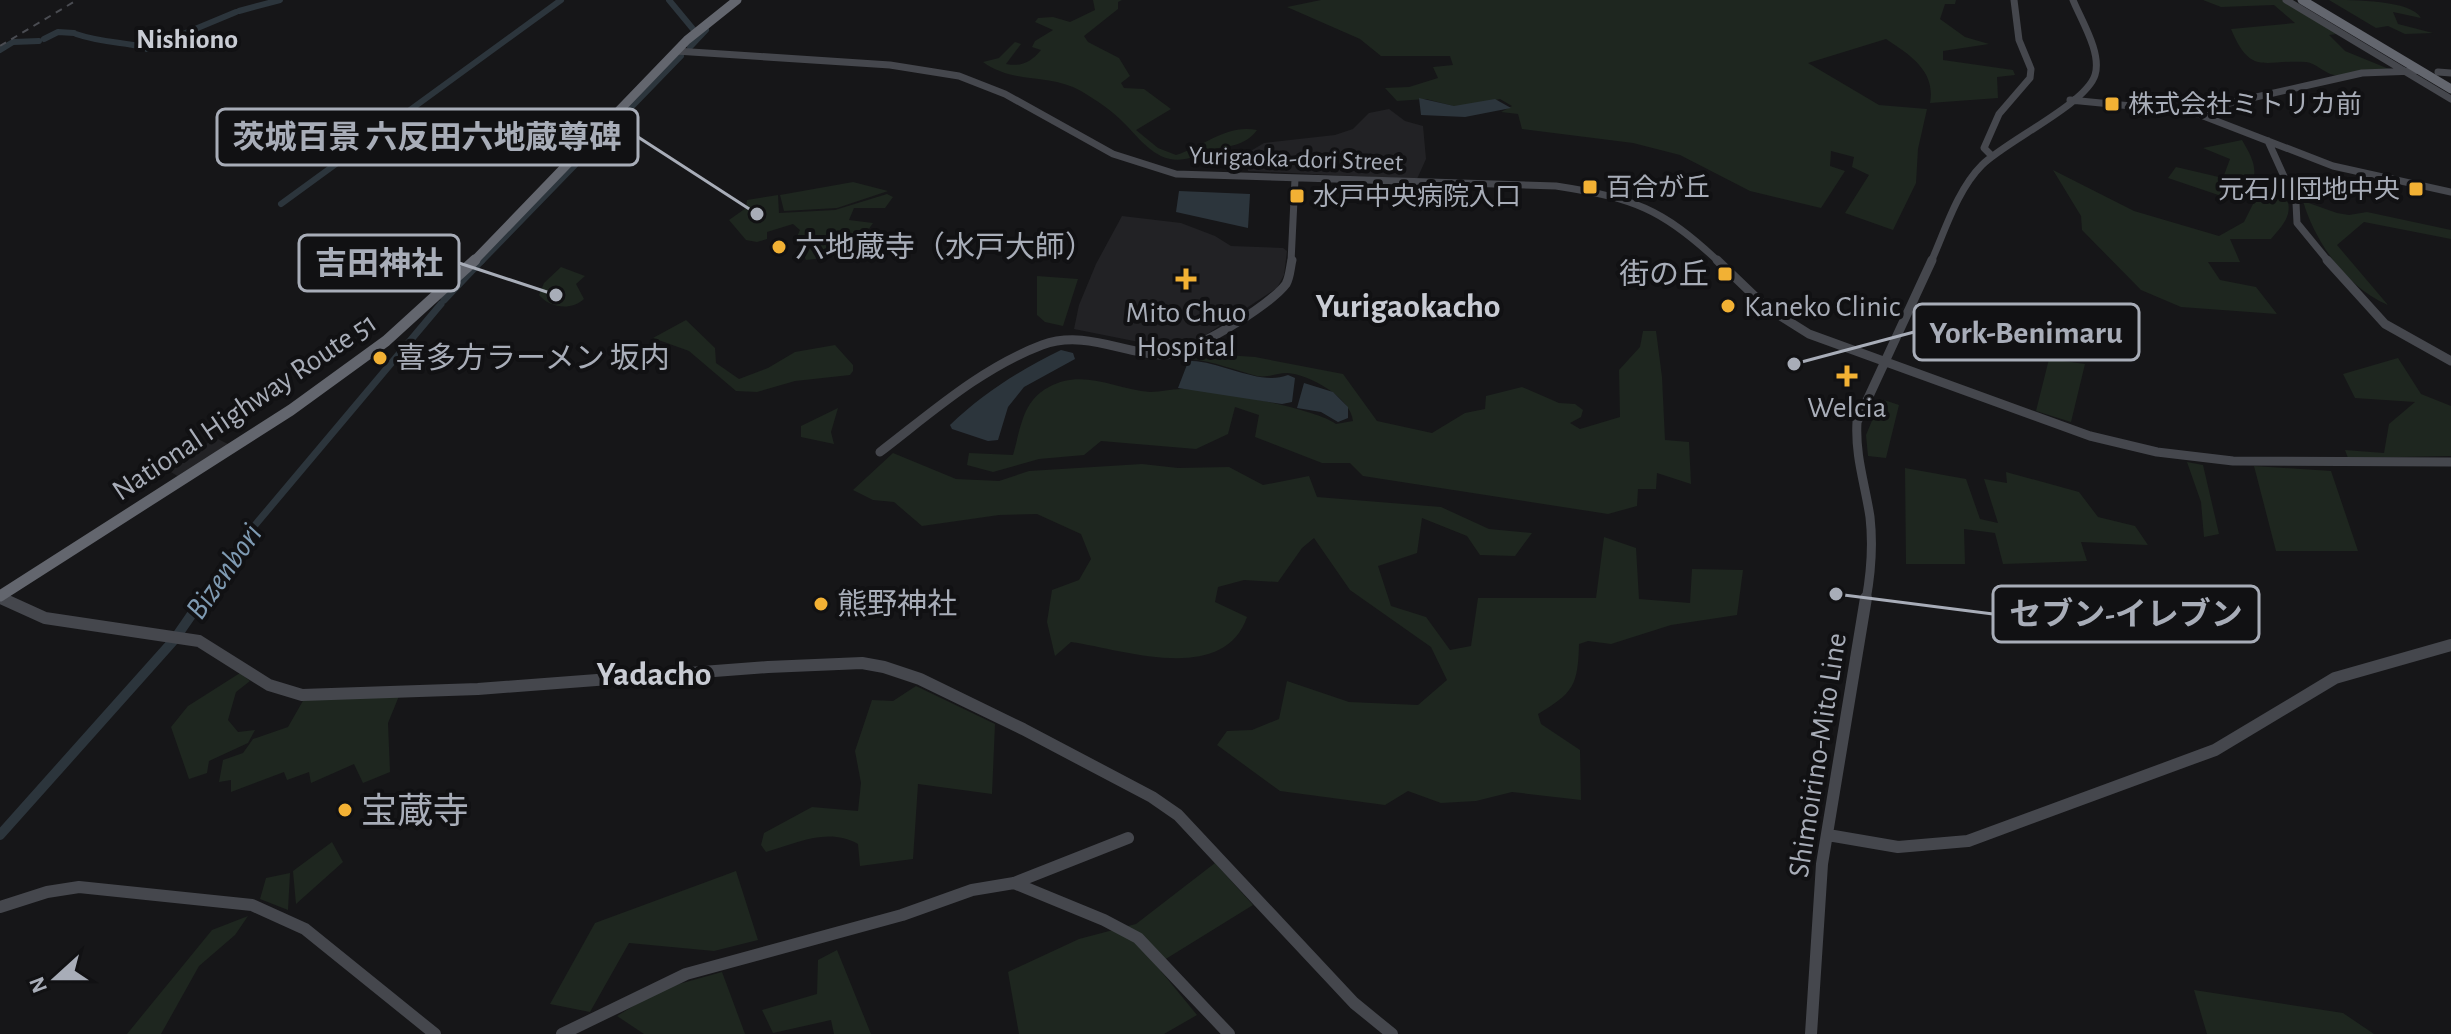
<svg xmlns="http://www.w3.org/2000/svg" width="2451" height="1034" font-family="'Alegreya Sans','Noto Sans JP',sans-serif">
<style>
.built{fill:#222225}
.green{fill:#1e261f}
.water{fill:#2c353c}
.lines{fill:none;stroke-linecap:round;stroke-linejoin:round}
.canal-far2{stroke:#2c353c;stroke-width:6}
.canal-far1{stroke:#2c353c;stroke-width:7}
.canal{stroke:#2c353c;stroke-width:10}
.secondary-far2{stroke:#45474d;stroke-width:7}
.secondary-far1{stroke:#45474d;stroke-width:9}
.secondary{stroke:#45474d;stroke-width:12}
.highway-far1{stroke:#63666e;stroke-width:9}
.highway{stroke:#63666e;stroke-width:11}
.rail{stroke:#4a4c52;stroke-width:2;stroke-dasharray:7 6;stroke-linecap:butt}
.poi-dot{fill:#f2b134;stroke:#111113;stroke-width:3}
.labels{text-anchor:middle;stroke-width:8;stroke-linejoin:round;paint-order:stroke}
.far-poi-label{font-size:26px;fill:#a8adb8;stroke:#111113;text-anchor:start}
.far-street-label{font-size:26px;fill:#a8adb8;stroke:#111113}
.far-quarter-label{font-size:28px;font-weight:bold;fill:#c9ccd4;stroke:#111113}
.poi-label{font-size:30px;fill:#a8adb8;stroke:#111113;text-anchor:start}
.street-label{font-size:30px;fill:#a8adb8;stroke:#111113}
.water-label{font-size:32px;font-style:italic;fill:#7f9bb3;stroke:#111113}
.quarter-label{font-size:34px;font-weight:bold;fill:#c9ccd4;stroke:#111113}
.near-poi-label{font-size:36px;fill:#a8adb8;stroke:#111113;text-anchor:start}
.leader{fill:none;stroke:#a8adb8;stroke-width:3}
.callout-dot{fill:#a8adb8;stroke:#111113;stroke-width:3}
.callout{fill:#111113;stroke:#a8adb8;stroke-width:3}
.callout-label{font-size:32px;text-anchor:middle;font-weight:bold;fill:#a8adb8}
</style>
<rect width="100%" height="100%" fill="#161618"/>
<path class="built" d="M1389,109L1405,121L1423,126L1426,159L1417,179L1248,171L1249,152L1264,143L1335,135L1353,129L1369,113Z
M1122,216L1181,223L1215,236L1231,246L1283,248L1287,251L1284,275L1277,288L1198,340L1164,347L1074,329L1079,305L1096,264Z
M216,438L230,445L179,477L166,469Z"/>
<path class="green" d="M1093,0H1122L1118,2V9L1084,36L1088,42L1119,58L1130,76L1121,83L1124,88L1144,89L1171,109L1136,130L1158,148L1176,155C1205,146 1226,124 1257,130C1245,147 1226,146 1208,150C1200,152 1193,158 1185,159C1157,164 1141,140 1125,124C1113,111 1096,100 1081,91C1049,73 1015,85 983,62L999,58L1015,42L1021,44L1006,64C1022,67 1031,62 1041,50L1032,47L1035,41L1053,30L1035,22L1038,18L1053,17L1070,22L1095,10Z
M1321,0H1956L1955,4H1945L1940,19L1965,37L1989,44L1943,51V60L2013,70L2015,75L1997,77L1998,98L1930,103C1936,71 1910,55 1886,39L1808,63L1879,105L1927,109L1918,149L1916,183L1893,230L1845,213L1869,175L1852,167L1854,157L1831,151L1830,166L1845,171L1821,208L1750,191L1680,155L1633,143L1522,129L1518,114L1501,112L1512,106L1500,99L1461,108L1426,99L1397,101L1385,88L1409,87L1438,78L1433,67L1453,65L1450,56H1381L1360,39L1287,7Z
M2203,0H2282L2337,34L2329,35L2345,51L2389,69C2374,71 2348,80 2334,75C2324,73 2316,63 2306,62C2264,59 2251,77 2231,29L2295,23L2274,5L2221,7Z
M2329,0C2354,0 2411,0 2421,18L2393,12L2398,24L2433,33L2405,34L2388,26L2376,28Z
M2242,140C2258,167 2259,175 2242,203L2168,178L2176,167L2223,178L2230,159L2203,148Z
M2053,170L2134,211L2219,236L2244,222L2255,200L2287,198C2293,216 2282,226 2271,239H2230L2240,262H2208L2220,280L2256,287L2277,314L2181,307L2141,290L2082,230L2081,216Z
M853,182L888,191L837,208L784,211L780,195Z
M887,194L893,197L885,208H854L849,220L873,223C850,257 845,256 806,260L796,239L800,230L793,224L767,232V239L757,242L746,240L729,220L746,208L747,200L778,195L779,213L835,210Z
M2303,201L2337,213L2349,215L2367,212L2451,230V239L2364,222L2337,245L2388,305C2347,288 2315,242 2303,201Z
M561,267L585,276L576,284L584,299C571,311 550,308 539,295L544,283Z
M1037,276L1078,279L1063,326L1045,322L1037,315Z
M686,320L715,348L716,363L739,379L768,368L795,352L835,345L853,365V371L850,375L795,381L757,392L736,391L689,351L653,338Z
M1643,331H1656L1662,377L1665,440L1689,442L1691,484L1657,473L1656,489H1638L1637,506L1608,514L1363,476L1350,463H1322L1255,437L1259,415L1235,407L1228,434L1196,449L1101,441L1084,455L1039,459L993,472L967,465L969,453L1013,455C1021,428 1022,401 1049,387C1082,368 1116,389 1150,392C1161,392 1171,389 1181,389C1211,389 1314,408 1336,424L1353,421C1351,397 1308,374 1287,373C1276,373 1269,378 1257,376C1235,370 1215,362 1191,359L1197,353L1255,357L1343,374L1377,421L1432,433L1465,413L1485,409L1486,396L1522,387L1559,403L1575,404L1583,410L1581,417L1570,423L1580,429L1620,417L1619,370L1640,347Z
M2398,358L2421,394L2451,406V456L2348,458L2345,450L2384,453L2389,424L2415,402L2355,398L2343,374Z
M2049,359L2085,364L2071,422L2036,411Z
M1881,399L1899,405L1886,458L1868,456L1866,435Z
M838,408L831,432L834,444L801,437V426Z
M893,453L956,479L999,481L1029,471L1142,464L1178,468L1229,467L1263,485L1309,476L1317,497L1441,507L1489,529L1532,533L1515,556L1480,555L1467,536L1422,518L1417,553L1378,566L1391,606L1426,617L1450,650L1471,646L1478,598H1596L1604,537L1636,548L1639,599L1690,603L1692,569L1743,570L1737,615L1671,625L1611,644L1588,641L1579,644C1578,686 1573,693 1538,714L1541,724L1580,750L1581,800L1512,792L1476,801L1441,803L1408,791L1385,805L1280,791L1217,745L1227,731L1252,730L1279,719L1287,681L1349,702L1418,705L1447,680L1431,647L1350,590L1314,538L1302,548L1278,582L1244,580L1218,587L1215,602L1247,617C1223,686 1122,649 1071,642L1055,656L1047,622L1052,590L1079,580L1091,559L1081,534L1037,514L999,515L922,526L894,502L873,500L853,490Z
M2187,462L2203,465L2219,534L2204,537L2201,502Z
M2254,466L2331,471L2358,551H2276Z
M1905,468L1966,479L1980,519L1998,523L1984,479L2007,483L2006,472L2079,492L2098,517L2135,526L2148,545L2081,542L2087,561L2003,564L1995,533L1964,529L1965,564H1906Z
M240,673L250,681L236,692L228,720L238,732L255,730L248,743L209,761L207,773L189,779L171,727L188,706Z
M916,686L995,724L992,794L918,784L913,859L860,866L858,844C828,827 797,843 766,852L761,845L764,833L812,807L858,811L861,783L855,751L872,700L893,701Z
M399,696L388,723L390,772L363,783L354,764L311,783L309,772L287,780L284,772L231,792V780L219,782L223,760L243,753L253,739L288,727L304,699Z
M332,842L343,862L296,904L293,871Z
M1215,863L1253,905L1156,965L1197,1015L1164,1034H1019L1008,972L1079,939L1136,924Z
M736,871L758,940L714,951L629,943L590,1012L550,1004L595,923Z
M290,873L288,910L260,899L266,878Z
M248,916L235,935L199,966L161,1034H127L212,930Z
M837,950L871,1034H834L831,1020L773,1033L762,1010L817,994L818,960Z
M722,972L745,1034H644L617,1016L661,989Z
M2194,990L2343,1013L2374,1034H2207Z"/>
<path class="water" d="M1419,98L1454,106L1495,99L1511,108L1465,117L1421,115Z
M1179,191L1250,194L1248,228L1176,212Z
M1061,350L1073,353L1075,359L1024,387L1008,407L998,440L988,441L952,429L950,425C983,393 1020,370 1061,350Z
M1192,361C1222,362 1260,386 1288,375L1295,378L1292,402L1282,404L1178,388L1188,362Z
M1304,383L1333,392L1348,407V418L1338,422L1321,412L1297,408Z"/>
<g class="lines">
<path class="canal-far2" d="M669,0L693,29
M239,11L280,0
M76,34C99,42 120,42 144,47
M44,39L58,32L74,33
M690,47L706,30
M147,49L236,12
M0,50L13,42L39,41
M281,204L561,0
M481,262L681,56"/>
<path class="canal-far1" d="M444,300L482,260
M202,600L245,537L441,304"/>
<path class="canal" d="M0,835L174,640L203,598"/>
<path class="secondary-far2" d="M2286,0L2451,99
M676,51L890,65L959,76L1005,94L1113,154L1176,174L1556,186C1633,198 1662,208 1719,262
M2438,72L2451,73
M2070,100L2193,112L2333,166L2451,192
M2197,114L2212,107L2362,73L2415,71
M2268,141L2296,203L2297,223L2329,262
M1992,156L1984,148L1999,114L2030,78L2031,69L2019,40L2014,0
M1291,262L1295,179
M1931,262C1945,231 1957,190 1982,165C2006,141 2086,104 2095,75C2102,53 2081,20 2073,0"/>
<path class="secondary-far1" d="M1717,260L1766,307L1809,334L2090,436L2157,452L2233,461L2451,462
M2327,260L2385,324L2451,361
M880,452C931,413 981,368 1042,345C1083,330 1121,352 1161,355C1187,357 1271,305 1286,284C1290,277 1290,268 1292,260
M0,597L6,600
M1866,600C1871,573 1873,544 1870,517C1865,484 1855,456 1857,422L1932,260"/>
<path class="secondary" d="M1,598L45,618L199,641L269,685L302,695L478,689L768,667L862,663L884,667L920,679L1023,729L1152,797L1178,815L1354,1003L1392,1034
M1828,835L1898,847L1968,841L2215,750L2335,678L2451,645
M1014,883L1104,920L1138,938L1229,1034
M0,907L47,892L79,887L252,905L305,929L435,1034
M562,1034L686,974L902,915L972,890L1014,883L1128,838
M1811,1034L1822,864L1866,598"/>
<path class="highway-far1" d="M2302,0L2451,89
M473,262L687,40L737,0"/>
<path class="highway" d="M0,596L291,410L386,341L475,260"/>
<path class="rail" d="M0,46L77,0"/>
</g>
<g class="poi-dot">
<rect x="2104" y="96" width="16" height="16" rx="4"/>
<rect x="1582" y="179" width="16" height="16" rx="4"/>
<rect x="2408" y="181" width="16" height="16" rx="4"/>
<rect x="1289" y="188" width="16" height="16" rx="4"/>
<circle cx="779" cy="247" r="8"/>
<rect x="1717" y="266" width="16" height="16" rx="4"/>
<path d="M1182 267h8v8h8v8h-8v8h-8v-8h-8v-8h8z"/>
<circle cx="1728" cy="306" r="8"/>
<circle cx="380" cy="358" r="8"/>
<path d="M1843 364h8v8h8v8h-8v8h-8v-8h-8v-8h8z"/>
<circle cx="821" cy="604" r="8"/>
<circle cx="345" cy="810" r="8"/>
</g>
<g class="labels">
<g class="far-poi-label">
<text x="2128" y="113">株式会社ミトリカ前</text>
<text x="1606" y="196">百合が丘</text>
<text x="2400" y="198" text-anchor="end">元石川団地中央</text>
<text x="1313" y="205">水戸中央病院入口</text>
</g>
<g class="far-street-label">
<text transform="translate(1296 158) rotate(2)" y="9">Yurigaoka-dori Street</text>
</g>
<g class="far-quarter-label">
<text x="187" y="48">Nishiono</text>
</g>
<g class="poi-label">
<text x="795" y="257">六地蔵寺（水戸大師）</text>
<text x="1709" y="284" text-anchor="end">街の丘</text>
<text x="1744" y="316">Kaneko Clinic</text>
<text x="1186" y="322" text-anchor="middle">Mito Chuo<tspan x="1186" dy="34">Hospital</tspan></text>
<text x="396" y="368">喜多方ラーメン 坂内</text>
<text x="1847" y="417" text-anchor="middle">Welcia</text>
<text x="837" y="614">熊野神社</text>
</g>
<g class="street-label">
<text transform="translate(244 406) rotate(-34)" y="10">National Highway Route 51</text>
<text transform="translate(1817 755) rotate(-81)" y="10">Shimoirino-Mito Line</text>
</g>
<g class="water-label">
<text transform="translate(223 571) rotate(-55)" y="11">Bizenbori</text>
</g>
<g class="quarter-label">
<text x="1408" y="317">Yurigaokacho</text>
<text x="654" y="685">Yadacho</text>
</g>
<g class="near-poi-label">
<text x="361" y="823">宝蔵寺</text>
</g>
</g>
<path class="leader" d="M757 214L638 137M556 295L459 263M1794 364L1914 332M1836 594L1993 614"/>
<g class="callout-dot">
<circle cx="757" cy="214" r="8"/>
<circle cx="556" cy="295" r="8"/>
<circle cx="1794" cy="364" r="8"/>
<circle cx="1836" cy="594" r="8"/>
</g>
<g class="callout">
<rect x="217" y="109" width="421" height="56" rx="8"/>
<rect x="299" y="235" width="160" height="56" rx="8"/>
<rect x="1914" y="304" width="225" height="56" rx="8"/>
<rect x="1993" y="586" width="266" height="56" rx="8"/>
</g>
<g class="callout-label">
<text x="427" y="148">茨城百景 六反田六地蔵尊碑</text>
<text x="379" y="274">吉田神社</text>
<text x="2026" y="343">York-Benimaru</text>
<text x="2126" y="625">セブン-イレブン</text>
</g>
<g transform="translate(56 978) rotate(249)" stroke="#111113" stroke-width="6" paint-order="stroke">
<path d="M0-6L14 30L0 20L-14 30Z" fill="#a8adb8"/>
<text y="-12" font-size="22" font-weight="bold" text-anchor="middle" fill="#a8adb8">N</text>
</g>
</svg>
